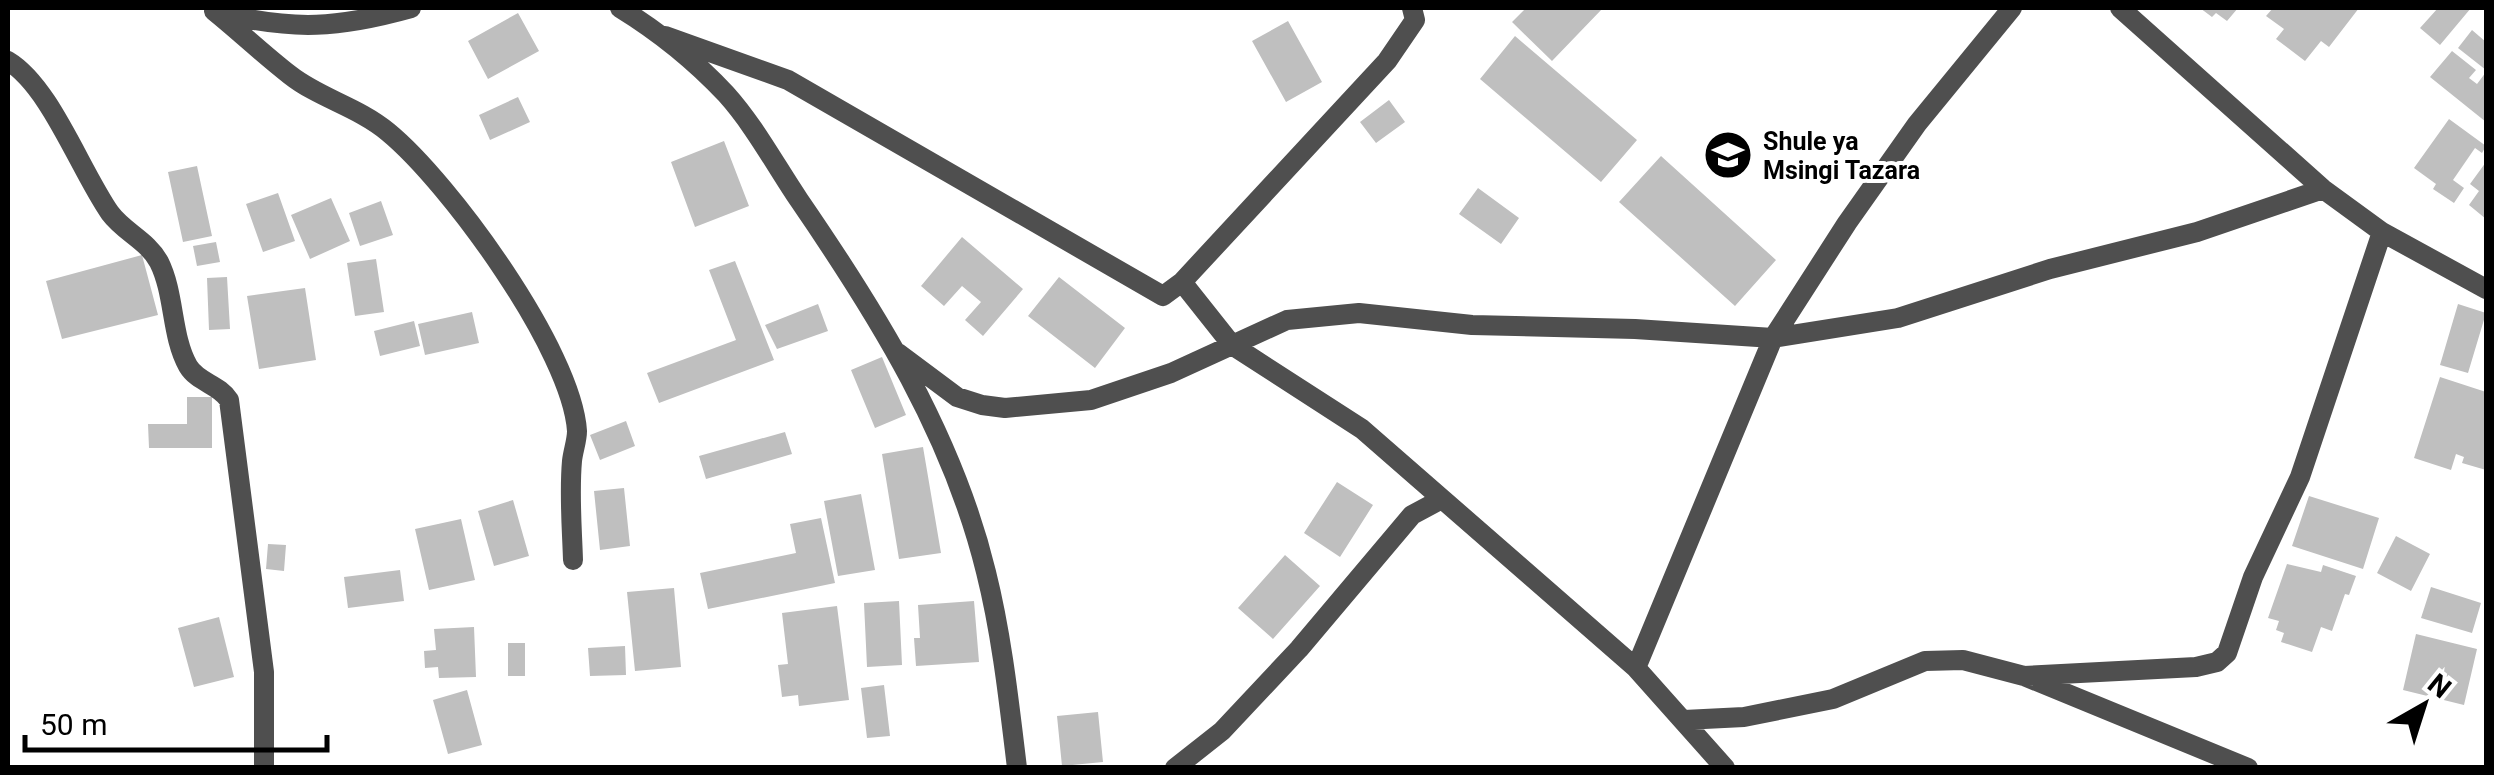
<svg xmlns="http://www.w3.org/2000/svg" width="2494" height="775" font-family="Roboto,sans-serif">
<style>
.building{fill:#bfbfbf}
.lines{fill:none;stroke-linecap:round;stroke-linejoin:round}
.street{stroke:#4f4f4f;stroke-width:20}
.labels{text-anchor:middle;stroke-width:8;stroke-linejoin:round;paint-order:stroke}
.poi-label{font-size:25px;font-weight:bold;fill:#000;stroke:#fff;text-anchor:start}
</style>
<rect width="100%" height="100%" fill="#fff"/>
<path class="building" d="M1526,8H1603L1552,61L1512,22Z
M2200,8H2238L2227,21L2216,13L2212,17Z
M2273,8H2359L2329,47L2321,41L2305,61L2276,39L2284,29L2266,16Z
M2438,8H2471L2440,45L2420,28Z
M518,13L539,51L488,79L468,41Z
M1288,21L1322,82L1286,102L1252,41Z
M2472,30L2486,42V70L2458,48Z
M1515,36L1637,140L1601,182L1480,79Z
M2452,51L2476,70L2469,78L2477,84L2486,72V122L2430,77Z
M518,97L530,122L490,140L479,115Z
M1389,100L1405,122L1376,143L1360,122Z
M2449,119L2486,146L2482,153L2475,148L2453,180L2464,188L2454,203L2433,189L2436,184L2414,168Z
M724,141L749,206L695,227L671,162Z
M1661,156L1776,260L1735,306L1619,202Z
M2486,162V219L2469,205L2479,191L2470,184Z
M197,166L212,236L183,242L168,172Z
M1478,188L1519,218L1501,244L1459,214Z
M278,193L295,241L263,252L246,204Z
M331,198L350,241L310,259L291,215Z
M381,201L393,235L360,246L349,213Z
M962,237L1023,289L983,336L965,320L981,302L962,286L944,306L921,286Z
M216,242L220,262L197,266L193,246Z
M142,255L158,315L62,339L46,281Z
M376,259L384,312L355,316L347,263Z
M735,261L774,360L659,403L647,373L736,340L709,270Z
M227,277L230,329L209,330L207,278Z
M1059,277L1125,328L1095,368L1028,316Z
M305,288L316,360L259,369L247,296Z
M818,304L828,331L777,349L765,325Z
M2458,304L2486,313L2468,373L2440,365Z
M472,312L479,343L425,355L418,324Z
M414,321L420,346L380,356L374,331Z
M882,357L906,415L875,428L851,370Z
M2440,377L2486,392V470L2462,463L2464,457L2456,454L2451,470L2414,458Z
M187,397H212V448H149L148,424H187Z
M626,421L635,446L600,460L590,435Z
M785,432L792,454L706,479L699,456Z
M923,447L941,553L899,559L882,454Z
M1337,482L1373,505L1340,557L1304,533Z
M624,488L630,546L600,550L594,491Z
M861,494L875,570L838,576L824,501Z
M2309,496L2379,518L2363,569L2292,546Z
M513,500L529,556L494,566L478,511Z
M821,518L835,583L708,609L700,573L796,553L790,524Z
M461,519L475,580L429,590L415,529Z
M2396,536L2430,554L2411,591L2377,573Z
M268,544L286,545L284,571L266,569Z
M1285,555L1320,586L1273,639L1238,608Z
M2287,564L2321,572L2323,565L2356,576L2349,595L2345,594L2332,631L2321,627L2312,652L2281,642L2284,633L2276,630L2279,621L2268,618Z
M400,570L404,601L348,608L344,577Z
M2431,587L2481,603L2472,633L2421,618Z
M674,588L681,667L635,671L627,592Z
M899,601L902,665L867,667L864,603Z
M974,601L979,662L916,666L914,638H920L918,605Z
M837,606L849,700L799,706L798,695L782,697L778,665L788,664L782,613Z
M219,617L234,677L194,687L178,628Z
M474,627L476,677L439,678L438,667L425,668L424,651L436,650L434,629Z
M2416,634L2477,649L2464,705L2403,690Z
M508,643H525V676H508Z
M625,646L626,675L590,676L588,648Z
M884,685L890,736L867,738L861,688Z
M467,690L482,745L448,754L433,700Z
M1098,712L1103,762L1062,766L1057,716Z"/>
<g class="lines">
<path class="street" d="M620,8C659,32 694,60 726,94C754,125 776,166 799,200C878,315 953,436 986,572C1002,636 1009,702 1017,768
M2120,8L2323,189L2382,232L2486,289
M214,11C240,32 264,55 290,75C319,98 358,107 388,132C450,183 572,351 577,431C577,441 573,451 572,461C569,494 572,528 573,560
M221,13C294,31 339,28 411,8
M665,36L788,80L1163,296L1182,282L1232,345L1362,429L1636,668L1725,768
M8,61C50,86 80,170 110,213C124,232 148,241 159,262C175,294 171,336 188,366C198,383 219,384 229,400L264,672V768
M1182,282L1387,61L1415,20L1412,8
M898,353L957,397L982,405L1005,408L1091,400L1171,373L1287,320L1359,313L1472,325L1635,329L1773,338L1898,318L2050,269L2197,232L2323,189
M1636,668L1773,338L1847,223L1917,124L2012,8
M2024,676L2196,667L2217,662L2227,653L2253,577L2300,477L2382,232
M1684,720L1744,717L1833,699L1925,661L1963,660L2024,676L2248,768
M1175,768L1222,731L1299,649L1412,515L1440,500"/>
</g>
<defs>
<g id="school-disc" transform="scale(2.5)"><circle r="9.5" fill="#000" stroke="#fff"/><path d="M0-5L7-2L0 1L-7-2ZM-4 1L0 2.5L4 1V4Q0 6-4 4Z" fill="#fff"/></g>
</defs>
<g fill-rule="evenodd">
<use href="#school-disc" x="1728" y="155"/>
</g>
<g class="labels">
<g class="poi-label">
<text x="1763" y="150">Shule ya<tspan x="1763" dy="29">Msingi Tazara</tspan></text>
</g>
</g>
<rect width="2494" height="775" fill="none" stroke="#000000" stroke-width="20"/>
<g transform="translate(2424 705) rotate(39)" stroke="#ffffff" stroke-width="8" paint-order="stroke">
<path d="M0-8L18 38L0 25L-18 38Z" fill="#000000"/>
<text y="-15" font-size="28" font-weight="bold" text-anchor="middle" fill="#000000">N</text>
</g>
<path d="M25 735v15h302v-15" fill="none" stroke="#000000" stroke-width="5"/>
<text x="40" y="735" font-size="30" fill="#000000" stroke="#ffffff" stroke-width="8" paint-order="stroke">50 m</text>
</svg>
